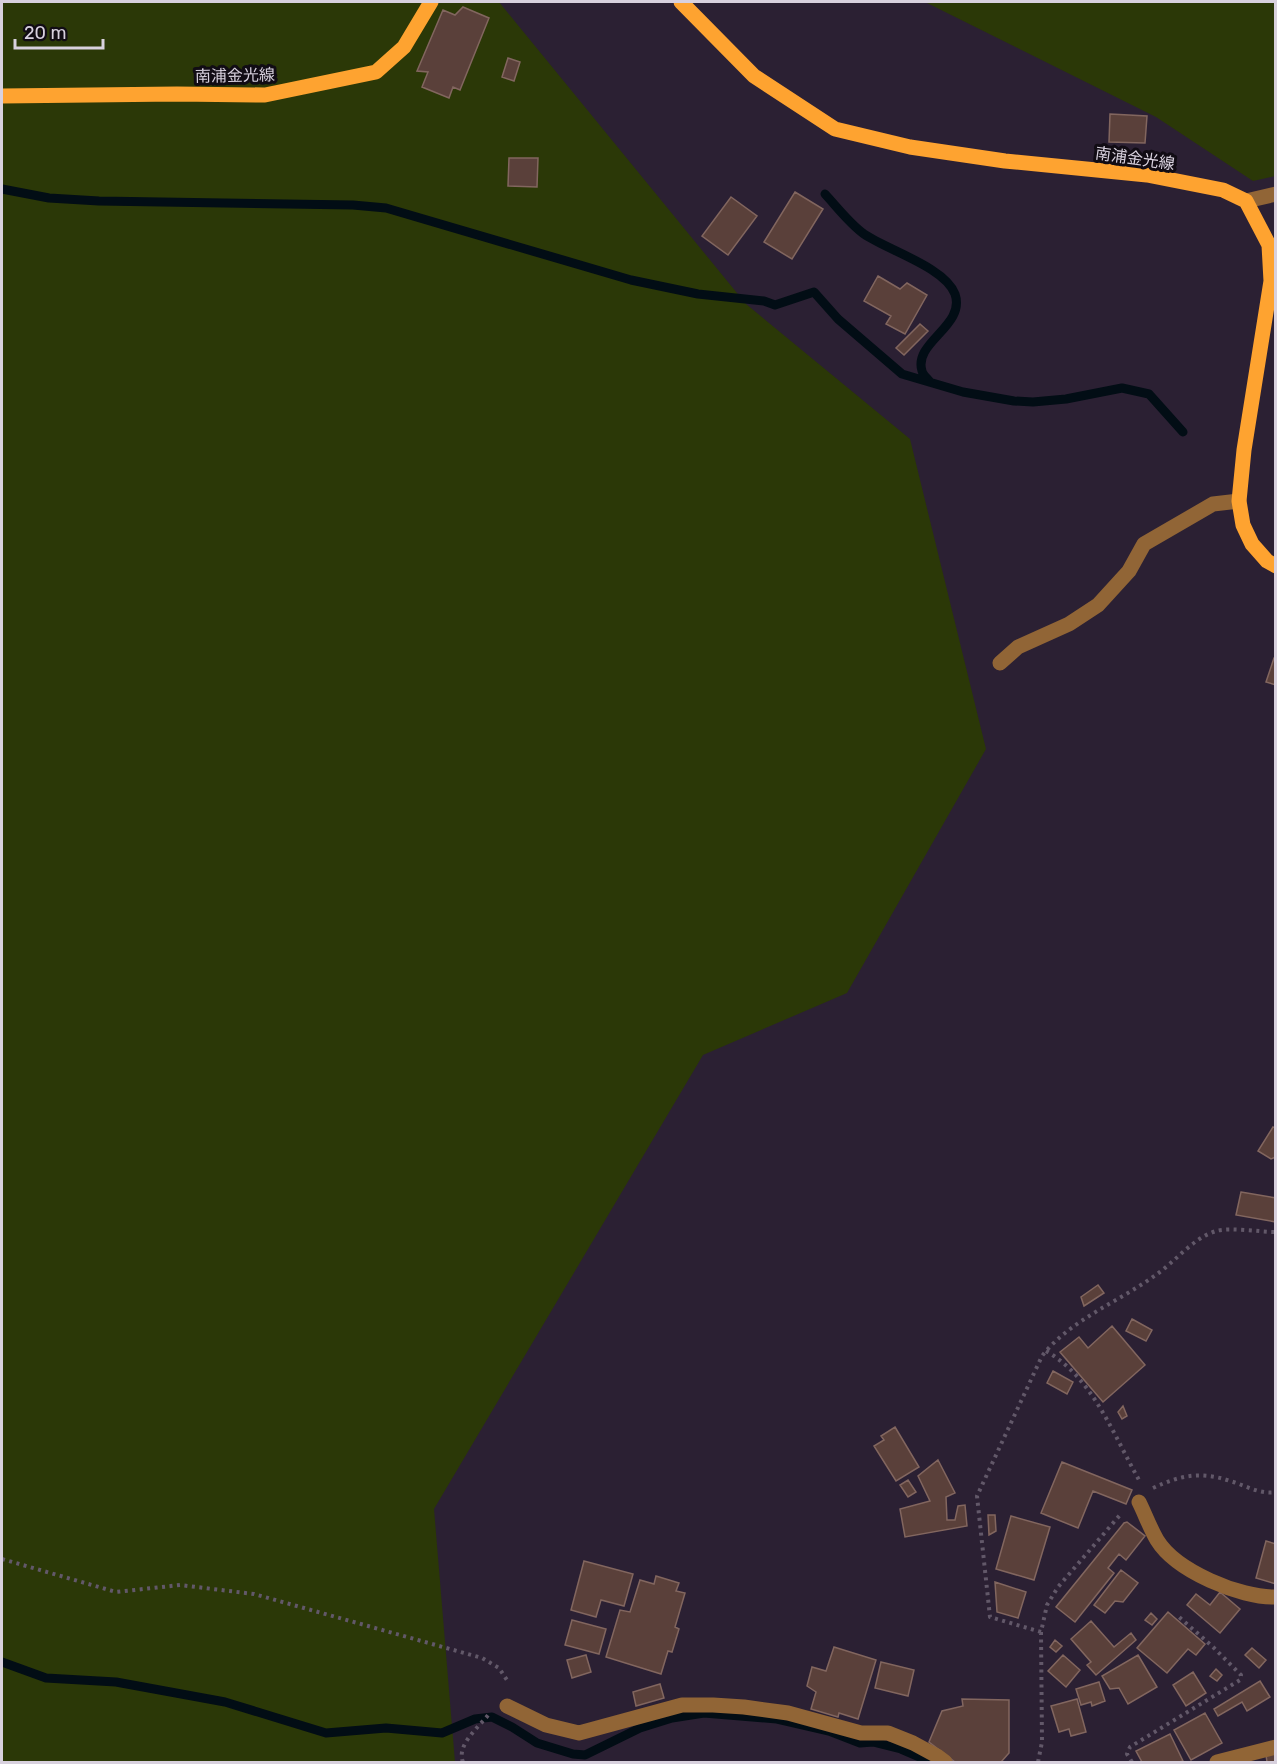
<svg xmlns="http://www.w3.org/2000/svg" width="1277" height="1764" font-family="Rubik,'Noto Sans JP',sans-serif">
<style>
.green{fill:#2b3807}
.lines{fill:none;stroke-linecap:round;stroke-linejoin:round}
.stream{stroke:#020d15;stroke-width:9}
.building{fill:#5a403a;stroke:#82665f;stroke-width:1.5}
.path{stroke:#625869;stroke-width:4;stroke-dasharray:3 4.5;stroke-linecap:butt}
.minor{stroke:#916536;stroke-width:15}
.major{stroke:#fea330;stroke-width:15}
.labels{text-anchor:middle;stroke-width:6;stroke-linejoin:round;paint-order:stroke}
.street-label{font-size:16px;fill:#d8d1de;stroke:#110c14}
</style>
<rect width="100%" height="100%" fill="#2b2033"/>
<path class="green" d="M2,2H499L746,304L910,439L986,749L847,993L703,1055L434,1509L455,1762H2Z
M925,2H1275V176L1253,181L1156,117Z"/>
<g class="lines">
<path class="stream" d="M2,189L49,198L99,201L353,205L386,208L631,280L698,294L764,301L775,305L814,292L838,319L902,374L963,392L1014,401L1033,402L1066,399L1122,388L1149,394L1183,432
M825,194C837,207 849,223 864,234C887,250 945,267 955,294C966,326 913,342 922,371C923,375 928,379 930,382
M2,1662L46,1678L116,1682L225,1702L326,1733L386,1728L442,1733L475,1719L492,1717L512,1727L537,1743L573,1754L585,1755L640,1728L672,1718L704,1713L777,1719L829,1731L860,1743L873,1742L901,1749L931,1762"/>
</g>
<path class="building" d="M463,7L489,18L460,90L453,87L449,98L422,87L428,72L417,71L443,10L455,15Z
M508,58L520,62L514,81L502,77Z
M1110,114L1147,116L1145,143L1109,142Z
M509,158H538L537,187L508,186Z
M795,192L823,209L792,259L764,242Z
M731,197L757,216L728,255L702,236Z
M878,276L900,289L907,283L927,295L905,334L886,324L891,316L864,301Z
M920,324L928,331L904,355L896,348Z
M1274,658H1276V685L1266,682Z
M1273,1127L1276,1128V1157L1271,1159L1258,1151Z
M1241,1192L1276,1198V1222L1236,1215Z
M1098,1285L1104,1293L1084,1306L1081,1297Z
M1132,1319L1152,1330L1146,1341L1126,1331Z
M1112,1326L1145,1365L1103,1402L1060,1352L1079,1337L1088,1348Z
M1053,1371L1073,1382L1067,1394L1047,1383Z
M1123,1406L1127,1416L1122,1419L1118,1412Z
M895,1427L919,1467L896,1481L874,1446L884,1440L881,1436Z
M938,1460L955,1493L946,1497L947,1520H955L958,1506L965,1505L967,1526L905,1537L900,1509L930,1501L918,1476Z
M1062,1462L1132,1490L1126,1504L1093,1491L1078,1528L1041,1513Z
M908,1480L916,1492L908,1497L900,1485Z
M988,1515H995L996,1531L989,1535Z
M1011,1516L1050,1527L1034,1580L996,1569Z
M1127,1522L1145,1536L1126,1560L1119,1554L1108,1568L1114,1573L1075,1622L1056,1607L1124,1523Z
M1266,1541L1276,1544V1584L1256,1578Z
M584,1561L633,1574L624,1606L601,1600L596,1617L571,1610Z
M1121,1570L1138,1583L1123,1602L1115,1601L1105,1613L1094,1605Z
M656,1576L679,1583L676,1591L685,1593L675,1627L679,1629L672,1652L668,1651L661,1674L606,1657L620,1610L630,1612L640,1580L654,1584Z
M995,1582L1026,1592L1018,1618L997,1612Z
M1220,1592L1240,1609L1220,1633L1187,1605L1196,1594L1210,1605Z
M1168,1612L1205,1644L1196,1655L1188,1649L1167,1673L1137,1648Z
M1151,1613L1157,1619L1152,1625L1145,1620Z
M572,1620L606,1629L599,1654L565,1645Z
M1091,1621L1114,1647L1131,1633L1136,1640L1096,1675L1087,1665L1091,1662L1071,1639Z
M1055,1640L1062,1646L1056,1652L1050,1647Z
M834,1647L876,1660L858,1719L839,1713L838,1717L811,1709L816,1692L807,1686L812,1667L826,1671Z
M1252,1648L1266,1660L1259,1668L1245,1655Z
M586,1655L591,1672L572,1678L567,1660Z
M1063,1655L1080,1670L1066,1687L1048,1671Z
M1138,1655L1157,1687L1128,1704L1119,1688L1110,1689L1102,1676Z
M881,1662L914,1670L908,1696L875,1688Z
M1216,1669L1222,1675L1217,1681L1210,1676Z
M1193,1672L1206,1693L1186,1706L1173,1685Z
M1260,1681L1270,1697L1247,1711L1242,1702L1218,1716L1214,1709Z
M1099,1682L1105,1701L1092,1706L1091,1702L1081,1705L1076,1689Z
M660,1684L664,1698L636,1706L633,1692Z
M962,1699L1009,1700V1753L1001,1762H955L929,1742L942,1711L963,1706Z
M1077,1699L1086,1732L1071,1736L1069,1729L1059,1732L1051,1706Z
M1205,1713L1222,1743L1191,1760L1174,1730Z
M1170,1734L1183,1761L1179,1762H1142L1136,1751Z
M1276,1754V1762H1267L1266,1755Z"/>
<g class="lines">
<path class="path" d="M1046,1351C1093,1378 1113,1434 1139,1480
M1153,1488C1181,1475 1201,1471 1230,1481C1245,1485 1260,1495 1276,1492
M2,1559L116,1592L180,1585L254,1594L482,1658L499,1668L509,1683
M1041,1632L990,1617L977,1496L1042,1356C1071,1319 1119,1302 1157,1274C1176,1261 1193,1238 1216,1231C1231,1227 1259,1232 1276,1232
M463,1762C456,1745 479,1727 489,1714
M1038,1762L1042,1742L1041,1632L1047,1605L1058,1587L1120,1515
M1132,1762L1127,1754L1130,1747L1240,1680L1241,1675L1213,1647L1178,1616"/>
<path class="minor" d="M1246,201L1276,194
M1000,663L1018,647L1069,624L1098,605L1129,571L1144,544L1213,504L1239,501
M1139,1502C1145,1514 1150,1528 1157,1540C1176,1571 1240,1598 1276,1597
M507,1706L546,1725L579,1733L682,1705H713L744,1707L788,1713L861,1733H888L913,1743L937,1756L945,1762
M1217,1762L1276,1747"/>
<path class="major" d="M681,2L754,76L835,129L910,147L1005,161L1147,175L1223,190L1246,201L1269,245L1271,281L1244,450L1239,501L1243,525L1252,544L1267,561L1276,566
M2,96L177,94L265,95L376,72L404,47L431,2"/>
</g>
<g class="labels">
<g class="street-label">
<text transform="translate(235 75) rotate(-1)" y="6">南浦金光線</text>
<text transform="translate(1135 158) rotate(8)" y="6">南浦金光線</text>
</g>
</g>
<rect width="1277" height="1764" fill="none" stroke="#d8d1de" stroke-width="6"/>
<path d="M15 39v9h88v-9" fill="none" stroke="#d8d1de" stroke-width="3"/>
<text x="24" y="39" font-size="18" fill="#d8d1de" stroke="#110c14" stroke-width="4.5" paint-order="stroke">20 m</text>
</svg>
